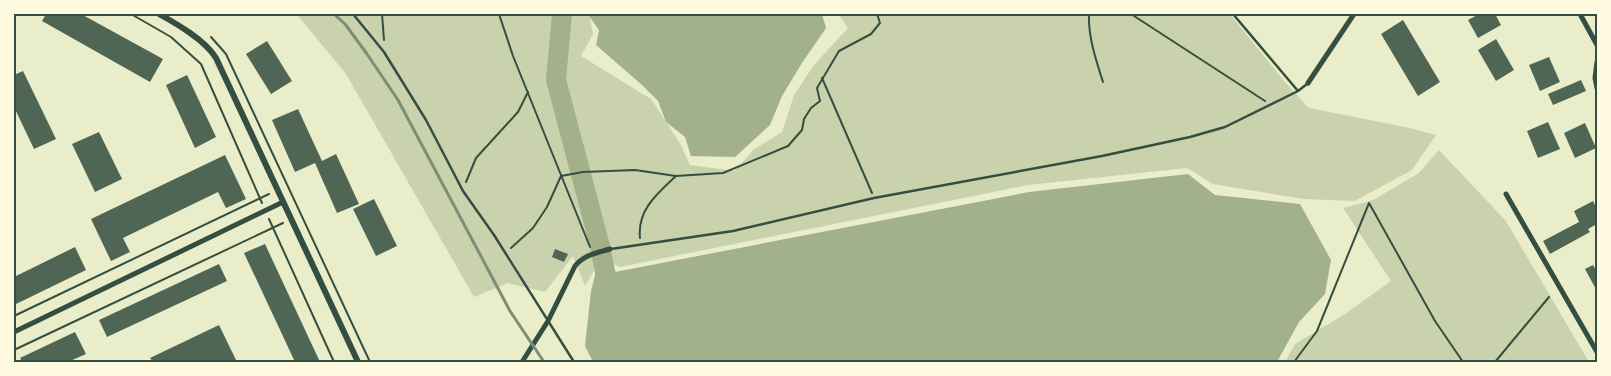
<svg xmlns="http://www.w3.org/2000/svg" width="1611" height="376" font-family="Overpass,sans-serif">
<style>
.green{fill:#cad2ad}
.water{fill:#a3b18a}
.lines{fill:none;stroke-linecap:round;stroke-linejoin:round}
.river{stroke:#a3b18a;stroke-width:20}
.building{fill:#4f6655}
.path{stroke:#344e41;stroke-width:2}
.service{stroke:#344e41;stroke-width:2.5}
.minor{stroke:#344e41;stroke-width:5}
.tertiary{stroke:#344e41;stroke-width:6}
.rail{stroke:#7c8e77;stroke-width:3}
.neatline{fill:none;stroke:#344e41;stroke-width:2}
</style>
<rect width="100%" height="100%" fill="#e9edc9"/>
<path class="green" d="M294,14H589L593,34L581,56L651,99L681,145L690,165L735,171L753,150L782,132L794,95L814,65L848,28L838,14H1230L1285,82L1309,108L1410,128L1436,135L1412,170L1355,201L1304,199L1213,184L1187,168L1028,185L620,267L601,259L585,286L573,256L545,292L508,283L474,297L346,74L298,16Z
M1439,150L1506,221L1589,362H1285L1295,344L1345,314L1391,281L1343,208L1373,200L1419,173Z"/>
<path class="water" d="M590,14H822L826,28L802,63L782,96L770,125L735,157L691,156L685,137L666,122L658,101L642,85L596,45L599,30L589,16Z
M1188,174L1215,195L1300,204L1331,260L1325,294L1299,322L1277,362H593L585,346L591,291L598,264L604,261L615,272L1029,192Z"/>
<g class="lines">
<path class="river" d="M562,14L556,80L600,246L605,272L611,288"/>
</g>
<path class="building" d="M46,14H81L163,59L150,82L42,21Z
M1479,14H1495L1501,25L1478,38L1468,20Z
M1403,20L1440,82L1418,96L1381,34Z
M1496,39L1514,70L1496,81L1478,50Z
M267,41L292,81L271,94L246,54Z
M1549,57L1560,82L1540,91L1529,65Z
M23,71L56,139L34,149L14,107V75Z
M187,75L216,137L195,148L166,85Z
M1581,80L1586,91L1553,105L1548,94Z
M298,109L322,161L336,154L359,204L337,213L315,163L295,172L272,120Z
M1548,122L1560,149L1538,158L1527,131Z
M1585,123L1596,148L1575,158L1564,133Z
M99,132L122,179L95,192L72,144Z
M225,155L246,199L226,208L218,192L123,238L130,252L111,261L91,219Z
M374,199L397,246L376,256L353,209Z
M1593,201L1597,209V224L1588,229L1590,232L1550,254L1543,241L1579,222L1574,211Z
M265,244L320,362H295L244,253Z
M75,247L86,270L14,305V277Z
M555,249L568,254L564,262L552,257Z
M219,264L227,281L107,337L99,320Z
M1593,265L1597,272V291L1585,269Z
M219,325L237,362H153L150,358Z
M75,332L86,354L68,362H22L20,358Z"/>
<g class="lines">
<path class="path" d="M131,14L171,37L201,64L262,203
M382,14L384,40
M499,14L513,56L590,247
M1089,14C1088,37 1096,60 1103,82
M1131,14L1265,101
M211,37L226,54L370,362
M822,78L872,193
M466,182L476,158L518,112L528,92
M269,219L334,362
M640,238C637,210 657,194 676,176
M511,248L533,228L547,207L561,176L583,172L635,170L676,176L723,173L788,146L802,130L804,119L811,108L820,101L817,88L839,51L871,34L880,23L877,14
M14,316L269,194
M14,350L283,223
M1294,362L1317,331L1369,203L1435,321L1463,362
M1495,362L1549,297"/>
<path class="service" d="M353,14L384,52L426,120L463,191L494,235L574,362
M1233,14L1298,91
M611,249L733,231L874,198L1102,156L1190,137L1225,127L1298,91L1307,84"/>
<path class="minor" d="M1580,14L1597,45
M1597,62L1595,78L1597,88
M1308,83L1354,14
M1506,194L1597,352
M14,332L283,202
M522,362L548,321L575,266C584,255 596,253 610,249"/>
<path class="tertiary" d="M159,14C177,24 205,40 216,58L358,362"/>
<path class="rail" d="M334,14L345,24L367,54L398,100L510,311L544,362"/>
</g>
<rect width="1611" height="376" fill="none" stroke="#fefae0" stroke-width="30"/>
<rect x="15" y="15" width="1581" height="346" class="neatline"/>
</svg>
